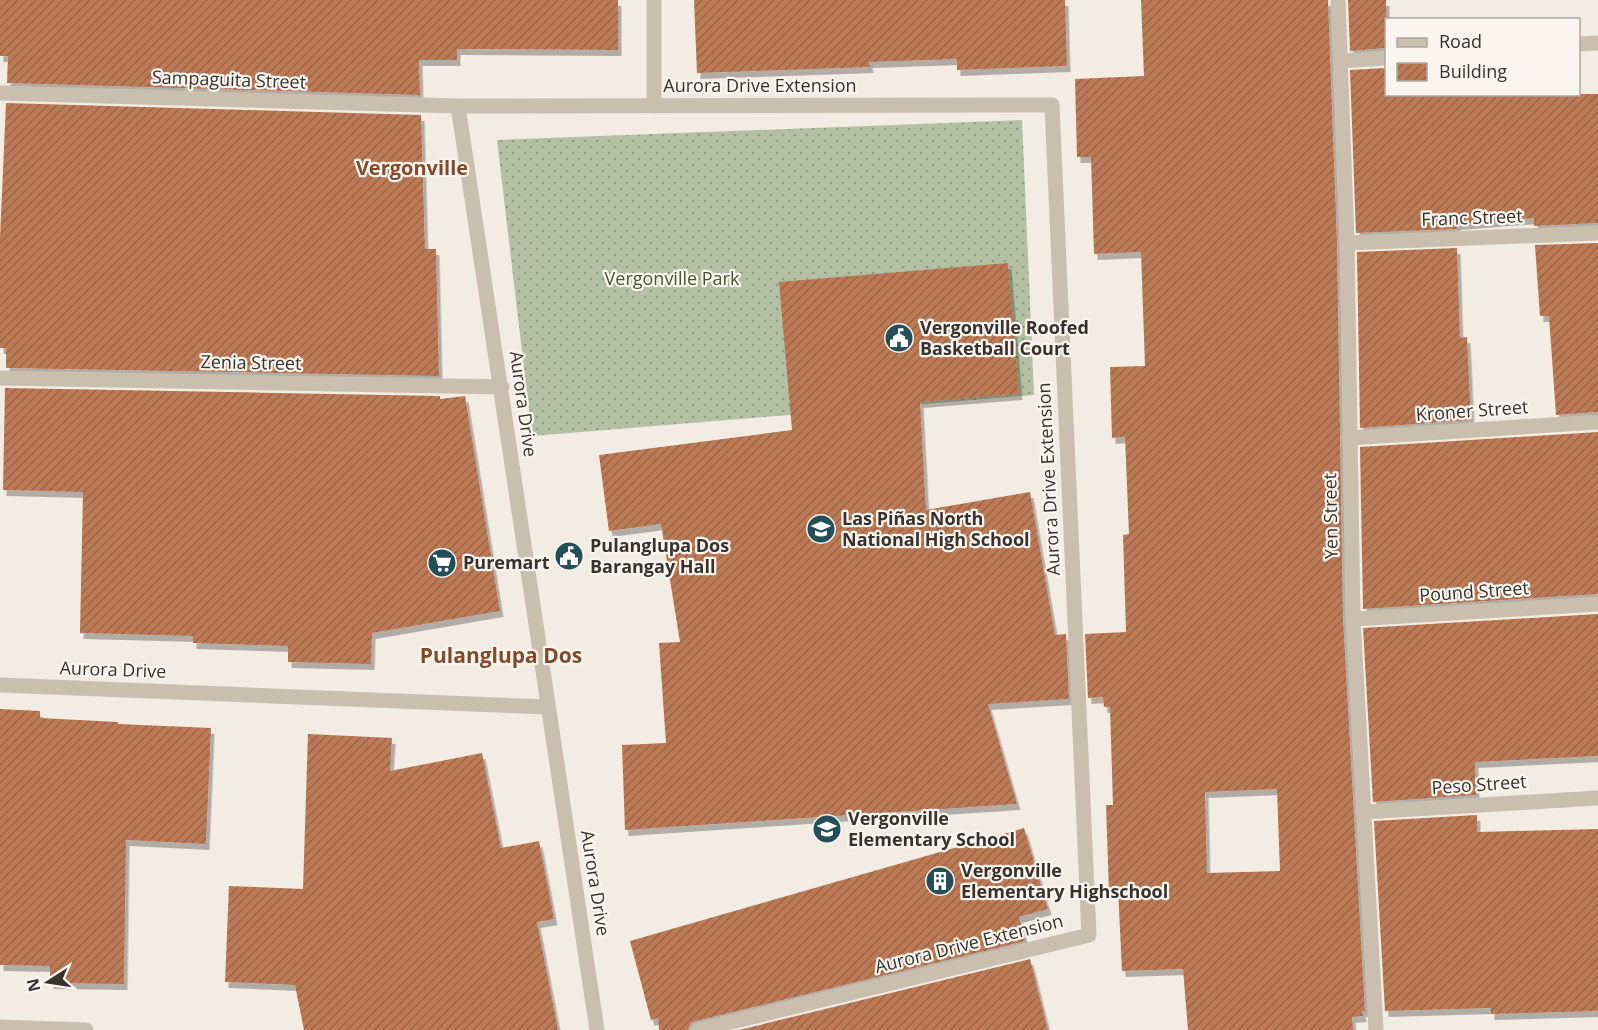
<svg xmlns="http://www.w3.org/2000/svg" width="1598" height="1030" font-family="'Open Sans',sans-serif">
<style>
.grass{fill:url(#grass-dots)}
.building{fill:url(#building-hatch);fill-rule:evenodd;filter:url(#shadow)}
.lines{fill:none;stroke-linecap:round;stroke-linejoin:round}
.minor{stroke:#cabeaf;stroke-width:15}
.labels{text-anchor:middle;stroke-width:4.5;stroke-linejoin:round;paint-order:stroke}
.street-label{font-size:18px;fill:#39322c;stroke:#faf6ef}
.park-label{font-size:18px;fill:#455632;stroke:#faf6ef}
.poi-label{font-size:18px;font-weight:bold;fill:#39322c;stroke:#faf6ef;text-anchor:start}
.neighbourhood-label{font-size:20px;font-weight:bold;fill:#824a2c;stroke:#faf6ef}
.quarter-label{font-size:21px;font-weight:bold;fill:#824a2c;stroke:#faf6ef}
</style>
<defs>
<pattern id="grass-dots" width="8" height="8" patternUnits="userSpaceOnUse" patternTransform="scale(1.5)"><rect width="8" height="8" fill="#b3c0a3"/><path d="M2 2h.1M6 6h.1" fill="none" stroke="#939d85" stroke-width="1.8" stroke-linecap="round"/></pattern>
<pattern id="building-hatch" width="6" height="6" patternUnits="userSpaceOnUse" patternTransform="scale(1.5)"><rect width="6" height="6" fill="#bc7a56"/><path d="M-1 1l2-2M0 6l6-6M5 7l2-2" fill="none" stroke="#9a6547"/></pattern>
<filter id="shadow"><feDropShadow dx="3.5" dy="6" stdDeviation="0" flood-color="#0004"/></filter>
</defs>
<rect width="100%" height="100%" fill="#f2ece2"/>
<path class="grass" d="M1022,120L1034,395L532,436L497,140Z"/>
<path class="building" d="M0,0H618V50L457,49V60H419L420,95L7,83L8,56H0Z
M694,0H1065L1067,66L957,70V59L869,62L870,67L697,73Z
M1141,0H1328L1337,243L1343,619L1365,1011H1362L1363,1016L1352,1017L1353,1030H1188L1183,969L1122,971L1118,889L1109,892L1106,805H1113L1110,707H1104L1103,697L1088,698L1085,634L1126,632L1123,535L1129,534L1125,437L1112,438L1110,367L1145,366L1141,252L1094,254L1091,157H1077L1075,79L1144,76ZM1277,789L1280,871L1207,873L1205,792Z
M1348,0H1386V48L1350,51Z
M1386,68V94H1598V223L1534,226V218L1457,224V229L1356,233L1350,70Z
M6,103L421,115L425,249H436L439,376L6,368V348H0V238Z
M1598,243V412L1556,415L1549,316H1540L1535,245Z
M1457,248L1460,338L1467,337L1471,420L1360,428L1357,252Z
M1008,263L1019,394L920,402L926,510L1030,492L1055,635L1066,634L1069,699L988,704L1017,804L625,830L622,745L666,743L659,643L680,642L661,524L609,531L599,455L792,430L779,282Z
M5,388L440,396V399L465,396L500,611L372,633L371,664L288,662V646L193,643V636L80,633L83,492L3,490Z
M1598,432V594L1363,609L1360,447Z
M1598,614V756L1475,762L1476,795L1373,802L1363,628Z
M0,709L40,711V718L118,722V724L211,728L206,844L126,840L124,984L50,983V966L0,965Z
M308,734L392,738L390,771L482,753L501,848L539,841L554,919L537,922L558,1030H304L295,985L225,982L229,886L303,889Z
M1477,815V832L1598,829V1011L1491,1014V1008L1385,1011L1374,821Z
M1024,828L1048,909L1019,917L1025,941L696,1021L691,1023L688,1030H659L658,1018L651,1020L630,941Z
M1030,959L1048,1030H739Z"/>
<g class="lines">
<path class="minor" d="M654,0V106
M1338,0L1347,243L1353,619L1376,1030
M1578,44L1598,43
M1340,61L1386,58
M0,93L458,106L1052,105L1089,935L698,1030
M458,106L597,1030
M1347,243L1598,233
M0,378L502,387
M1349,438L1598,422
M1353,619L1598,604
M0,685L548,707
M1363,812L1598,798
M0,1027L86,1030"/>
</g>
<defs>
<g id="civic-disc" transform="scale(1.5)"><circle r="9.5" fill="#254f58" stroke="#faf6ef"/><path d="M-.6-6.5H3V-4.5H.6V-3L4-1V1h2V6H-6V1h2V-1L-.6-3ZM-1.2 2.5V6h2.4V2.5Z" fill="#fff"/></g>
<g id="school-disc" transform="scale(1.5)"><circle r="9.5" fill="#254f58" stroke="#faf6ef"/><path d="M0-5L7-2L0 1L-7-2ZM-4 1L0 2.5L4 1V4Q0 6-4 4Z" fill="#fff"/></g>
<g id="supermarket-disc" transform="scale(1.5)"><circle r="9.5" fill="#254f58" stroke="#faf6ef"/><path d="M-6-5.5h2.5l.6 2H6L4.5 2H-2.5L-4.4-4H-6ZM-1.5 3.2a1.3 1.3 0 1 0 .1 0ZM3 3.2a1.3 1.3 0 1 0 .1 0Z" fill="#fff"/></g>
<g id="building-disc" transform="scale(1.5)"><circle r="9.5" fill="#254f58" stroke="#faf6ef"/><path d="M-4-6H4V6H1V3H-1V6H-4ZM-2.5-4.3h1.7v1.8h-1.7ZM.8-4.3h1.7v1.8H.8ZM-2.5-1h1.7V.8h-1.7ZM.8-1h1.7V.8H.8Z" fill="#fff"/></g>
</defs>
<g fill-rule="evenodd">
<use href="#civic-disc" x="899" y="338"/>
<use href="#school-disc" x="821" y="529"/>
<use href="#civic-disc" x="569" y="556"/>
<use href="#supermarket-disc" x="442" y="563"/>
<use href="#school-disc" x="827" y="829"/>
<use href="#building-disc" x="940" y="881"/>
</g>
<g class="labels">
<g class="street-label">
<text transform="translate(229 80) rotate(2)" y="6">Sampaguita Street</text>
<text x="760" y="92">Aurora Drive Extension</text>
<text transform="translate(1472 218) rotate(-2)" y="6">Franc Street</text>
<text transform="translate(251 363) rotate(1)" y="6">Zenia Street</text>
<text transform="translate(523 404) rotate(82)" y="6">Aurora Drive</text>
<text transform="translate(1472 411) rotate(-4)" y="6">Kroner Street</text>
<text transform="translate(1049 479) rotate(-93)" y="6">Aurora Drive Extension</text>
<text transform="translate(1331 516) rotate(-91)" y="6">Yen Street</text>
<text transform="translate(1474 592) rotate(-4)" y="6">Pound Street</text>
<text transform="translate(113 670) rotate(2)" y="6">Aurora Drive</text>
<text transform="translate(1479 785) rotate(-4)" y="6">Peso Street</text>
<text transform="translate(595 883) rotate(81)" y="6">Aurora Drive</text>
<text transform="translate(969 944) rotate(-14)" y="6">Aurora Drive Extension</text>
</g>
<g class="park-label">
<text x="672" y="285">Vergonville Park</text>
</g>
<g class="poi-label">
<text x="920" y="334">Vergonville Roofed<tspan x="920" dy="21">Basketball Court</tspan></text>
<text x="842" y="525">Las Piñas North<tspan x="842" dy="21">National High School</tspan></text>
<text x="590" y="552">Pulanglupa Dos<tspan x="590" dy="21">Barangay Hall</tspan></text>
<text x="463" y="569">Puremart</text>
<text x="848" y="825">Vergonville<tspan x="848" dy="21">Elementary School</tspan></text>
<text x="961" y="877">Vergonville<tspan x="961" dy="21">Elementary Highschool</tspan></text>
</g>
<g class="neighbourhood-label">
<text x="412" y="175">Vergonville</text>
</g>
<g class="quarter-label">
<text x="501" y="663">Pulanglupa Dos</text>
</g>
</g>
<rect x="1385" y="18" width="195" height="78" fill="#faf6ef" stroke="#ada8a1" stroke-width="1.5"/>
<rect x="1397" y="38" width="30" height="9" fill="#cabeaf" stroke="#ada8a1" stroke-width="1.5"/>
<text x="1439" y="48" font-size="18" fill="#39322c">Road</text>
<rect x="1397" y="63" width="30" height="18" fill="url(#building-hatch)" stroke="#ada8a1" stroke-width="1.5"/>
<text x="1439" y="78" font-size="18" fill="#39322c">Building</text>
<g transform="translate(48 982) rotate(258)" stroke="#faf6ef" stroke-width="4.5" paint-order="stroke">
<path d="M0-4.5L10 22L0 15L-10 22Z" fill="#39322c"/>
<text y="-9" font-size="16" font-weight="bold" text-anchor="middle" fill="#39322c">N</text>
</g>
</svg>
